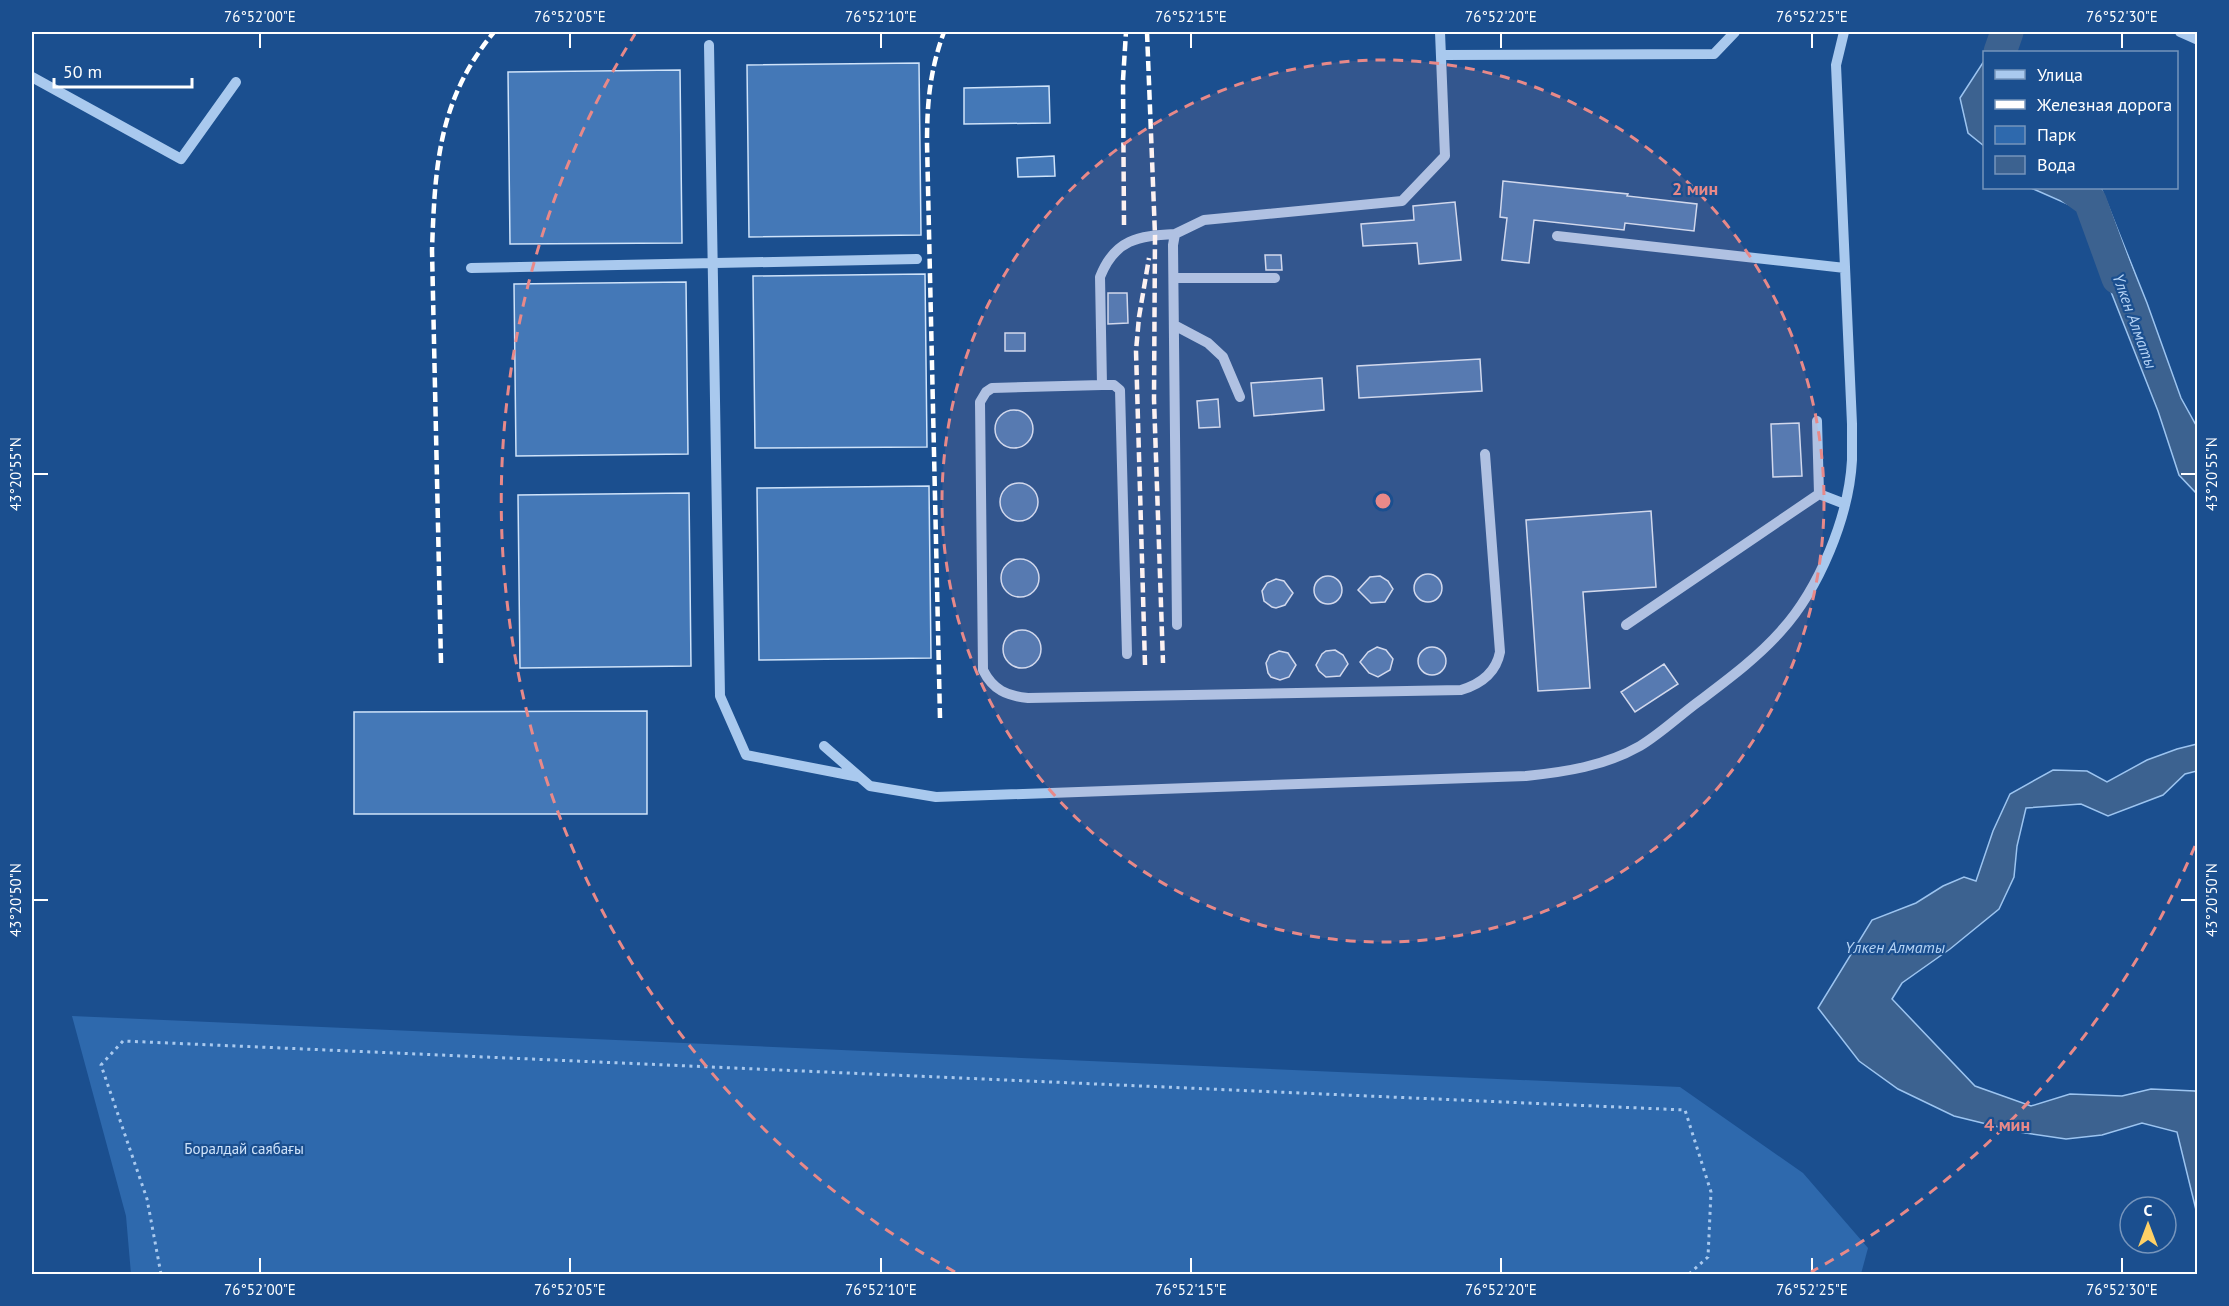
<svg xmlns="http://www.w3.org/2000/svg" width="2229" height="1306" font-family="'PT Sans',sans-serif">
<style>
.green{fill:#2e69ad}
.water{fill:#3c6290;stroke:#9cc4f0;stroke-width:1.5}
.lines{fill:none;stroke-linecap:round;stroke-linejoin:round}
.river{stroke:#3c6290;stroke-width:33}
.building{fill:#4478b7;stroke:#cfe3fa;stroke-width:1.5}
.path{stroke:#a9c9ee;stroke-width:3;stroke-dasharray:3 4.5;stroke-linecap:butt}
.minor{stroke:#a9c9ee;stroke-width:10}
.rail{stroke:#fff;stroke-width:4.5;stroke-dasharray:10 4.5;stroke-linecap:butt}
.ticks{fill:none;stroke:#fff;stroke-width:2}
.ring{fill:none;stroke:#e88989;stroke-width:3;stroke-dasharray:10 8}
.labels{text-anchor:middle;stroke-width:4.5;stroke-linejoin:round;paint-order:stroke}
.park-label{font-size:15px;fill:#cfe3fa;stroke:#1b4f8f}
.water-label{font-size:16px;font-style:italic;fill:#b5d3f5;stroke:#1b4f8f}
.centre{fill:#e88989;stroke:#1b4f8f;stroke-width:3}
.ring-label{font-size:18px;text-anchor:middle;font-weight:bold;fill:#e88989;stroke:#1b4f8f;stroke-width:4.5;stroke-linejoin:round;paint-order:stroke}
.neatline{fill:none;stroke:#fff;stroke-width:2}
.ticks-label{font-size:15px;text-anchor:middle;fill:#fff}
</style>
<rect width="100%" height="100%" fill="#1b4f8f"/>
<path class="green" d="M72,1016L1680,1087L1803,1173L1868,1248L1861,1274H131L126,1216Z"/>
<path class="water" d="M1984,61V146L1968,133L1960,98Z
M2031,188H2101L2147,303L2181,398L2197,427V494L2179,475L2158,411L2106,279L2103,232L2088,213Z
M2197,744V771L2185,774L2163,795L2108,816L2081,804L2026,808L2017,846L2014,877L1999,909L1950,949L1902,983L1892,999L1975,1086L2031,1106L2070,1094L2122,1096L2151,1089L2195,1091L2198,1095L2197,1214L2177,1132L2142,1123L2102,1135L2066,1139L2019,1132L1954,1116L1898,1089L1859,1061L1818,1008L1872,920L1916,903L1943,886L1964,877L1976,881L1993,831L2010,794L2053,770L2087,771L2107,782L2147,760L2177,749Z"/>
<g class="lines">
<path class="river" d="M2000,52L2007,32
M2072,188L2090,201L2118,278"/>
</g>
<path class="building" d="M919,63L921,235L749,237L747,65Z
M680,70L682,243L510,244L508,72Z
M1049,86L1050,123L964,124V88Z
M1054,156L1055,176L1018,177L1017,158Z
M1503,181L1628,194L1627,196L1697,204L1694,231L1625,223L1624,230L1534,220L1529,263L1502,260L1507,218L1500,217Z
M1455,202L1461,260L1419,264L1417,243L1363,246L1361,224L1414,220L1413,206Z
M1265,255H1281L1282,270H1266Z
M925,274L927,447L755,448L753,276Z
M686,282L688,454L516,456L514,284Z
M1108,293H1127L1128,323L1108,324Z
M1005,333H1025V351H1005Z
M1480,359L1482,391L1359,398L1357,366Z
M1322,378L1324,410L1254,416L1251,383Z
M1218,399L1220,427L1199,428L1197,401Z
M995 429a19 19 0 1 1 38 0a19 19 0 1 1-38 0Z
M1799,423L1802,476L1773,477L1771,424Z
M1000 502a19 19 0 1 1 38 0a19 19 0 1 1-38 0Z
M929,486L931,658L759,660L757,488Z
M689,493L691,666L520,668L518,495Z
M1651,511L1656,587L1583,592L1590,688L1538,691L1526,520Z
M1001 578a19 19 0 1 1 38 0a19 19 0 1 1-38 0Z
M1414 588a14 14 0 1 1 28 0a14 14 0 1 1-28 0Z
M1314 590a14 14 0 1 1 28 0a14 14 0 1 1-28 0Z
M1380,576L1388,581L1393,589L1385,602L1371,603L1358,590L1370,577Z
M1276,579L1284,581L1293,593L1285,605L1276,608L1272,607L1264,601L1262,591L1267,583Z
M1003 649a19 19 0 1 1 38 0a19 19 0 1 1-38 0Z
M1418 661a14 14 0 1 1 28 0a14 14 0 1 1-28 0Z
M1377,647L1386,650L1393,659L1390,670L1378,677L1369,673L1360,662L1368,652Z
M1335,650L1343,655L1348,664L1340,676L1326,677L1319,671L1316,665L1322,654L1326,651Z
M1279,651L1288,653L1296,665L1289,677L1280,680L1271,677L1268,673L1266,663L1270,655Z
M1664,664L1678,684L1635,712L1621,692Z
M647,711V814H354V712Z"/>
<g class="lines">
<path class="path" d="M161,1274L147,1199L101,1065L123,1041L1685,1110L1711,1192L1708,1257L1689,1274"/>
<path class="minor" d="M2180,32L2198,40
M709,45L720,696L746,755L859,777
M1441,55L1714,54L1735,32
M32,77L181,159L236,82
M1175,234C1138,236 1115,239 1100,277L1102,385L992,388L986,392L980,402L983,670C993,690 1007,696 1028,698L1461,690C1481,684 1496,673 1500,652L1485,454
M1557,236L1845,268
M471,268L917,259
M1174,278H1275
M1174,325L1208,343L1223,357L1240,397
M1102,385H1114L1120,390L1127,654
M1817,421L1819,494L1845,504
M1177,625L1173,245L1175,234L1204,220L1402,201L1445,156L1440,32
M1626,625L1819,494
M824,746L870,786L936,797L1526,776C1565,772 1605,766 1640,746C1660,734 1679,716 1698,702C1727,680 1757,658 1781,631C1819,589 1849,517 1852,460C1852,448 1852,436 1852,424L1836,65L1844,32"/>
<path class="rail" d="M1147,32L1155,235L1154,399L1163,663
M1124,225L1123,80L1126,32
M441,663L432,250C435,166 438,100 494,32
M1145,665L1136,351L1139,317L1149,258
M940,718L927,143C927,102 930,70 944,32"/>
</g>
<path class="ticks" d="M260,33V48M570,33V48M881,33V48M1191,33V48M1501,33V48M1812,33V48M2122,33V48M33,474H48M2181,474H2196M33,900H48M2181,900H2196M260,1258V1273M570,1258V1273M881,1258V1273M1191,1258V1273M1501,1258V1273M1812,1258V1273M2122,1258V1273"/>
<circle cx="1383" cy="501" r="441" fill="#e88989" fill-opacity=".12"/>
<g class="ring">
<circle cx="1383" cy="501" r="441"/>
<path d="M2195 846A882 882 0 0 1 1811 1272M955 1272A882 882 0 0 1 635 34"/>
</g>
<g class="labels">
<g class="park-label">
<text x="244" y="1154">Боралдай саябағы</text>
</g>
<g class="water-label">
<text transform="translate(2135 321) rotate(70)" y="6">Үлкен Алматы</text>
<text x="1895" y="953">Үлкен Алматы</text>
</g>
</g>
<circle cx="1383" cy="501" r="9" class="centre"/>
<g class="ring-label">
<text x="1695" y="195">2 мин</text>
<text x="2007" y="1131">4 мин</text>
</g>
<rect width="2229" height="1306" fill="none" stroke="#1b4f8f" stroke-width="66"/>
<rect x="1983" y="51" width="195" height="138" fill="#1b4f8f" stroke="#7695bc" stroke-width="1.5"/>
<rect x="1995" y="70" width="30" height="9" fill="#a9c9ee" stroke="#7695bc" stroke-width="1.5"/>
<text x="2037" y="81" font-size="18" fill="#ffffff">Улица</text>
<rect x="1995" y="100" width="30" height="9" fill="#ffffff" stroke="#7695bc" stroke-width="1.5"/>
<text x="2037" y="111" font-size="18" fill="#ffffff">Железная дорога</text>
<rect x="1995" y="126" width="30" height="18" fill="#2e69ad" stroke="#7695bc" stroke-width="1.5"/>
<text x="2037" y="141" font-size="18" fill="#ffffff">Парк</text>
<rect x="1995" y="156" width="30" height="18" fill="#3c6290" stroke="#7695bc" stroke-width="1.5"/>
<text x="2037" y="171" font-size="18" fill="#ffffff">Вода</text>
<g transform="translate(2148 1225)"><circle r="28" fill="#1b4f8f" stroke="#7695bc" stroke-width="1.5"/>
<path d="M0-4.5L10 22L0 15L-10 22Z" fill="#ffd166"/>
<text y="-9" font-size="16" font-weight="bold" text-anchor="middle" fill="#ffffff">С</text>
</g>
<path d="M54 78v9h138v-9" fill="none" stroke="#ffffff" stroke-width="3"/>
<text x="63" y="78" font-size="18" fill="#ffffff" stroke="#1b4f8f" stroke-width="4.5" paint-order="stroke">50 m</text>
<rect x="33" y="33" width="2163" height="1240" class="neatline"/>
<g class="ticks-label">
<text x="260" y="22">76°52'00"E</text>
<text x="570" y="22">76°52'05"E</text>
<text x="881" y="22">76°52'10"E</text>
<text x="1191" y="22">76°52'15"E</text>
<text x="1501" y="22">76°52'20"E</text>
<text x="1812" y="22">76°52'25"E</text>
<text x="2122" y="22">76°52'30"E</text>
<text transform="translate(16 474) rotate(-90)" y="5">43°20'55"N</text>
<text transform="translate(2212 474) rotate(-90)" y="5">43°20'55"N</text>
<text transform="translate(16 900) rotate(-90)" y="5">43°20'50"N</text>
<text transform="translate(2212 900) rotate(-90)" y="5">43°20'50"N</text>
<text x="260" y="1295">76°52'00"E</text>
<text x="570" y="1295">76°52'05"E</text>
<text x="881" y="1295">76°52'10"E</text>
<text x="1191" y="1295">76°52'15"E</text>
<text x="1501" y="1295">76°52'20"E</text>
<text x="1812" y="1295">76°52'25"E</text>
<text x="2122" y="1295">76°52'30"E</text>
</g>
</svg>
